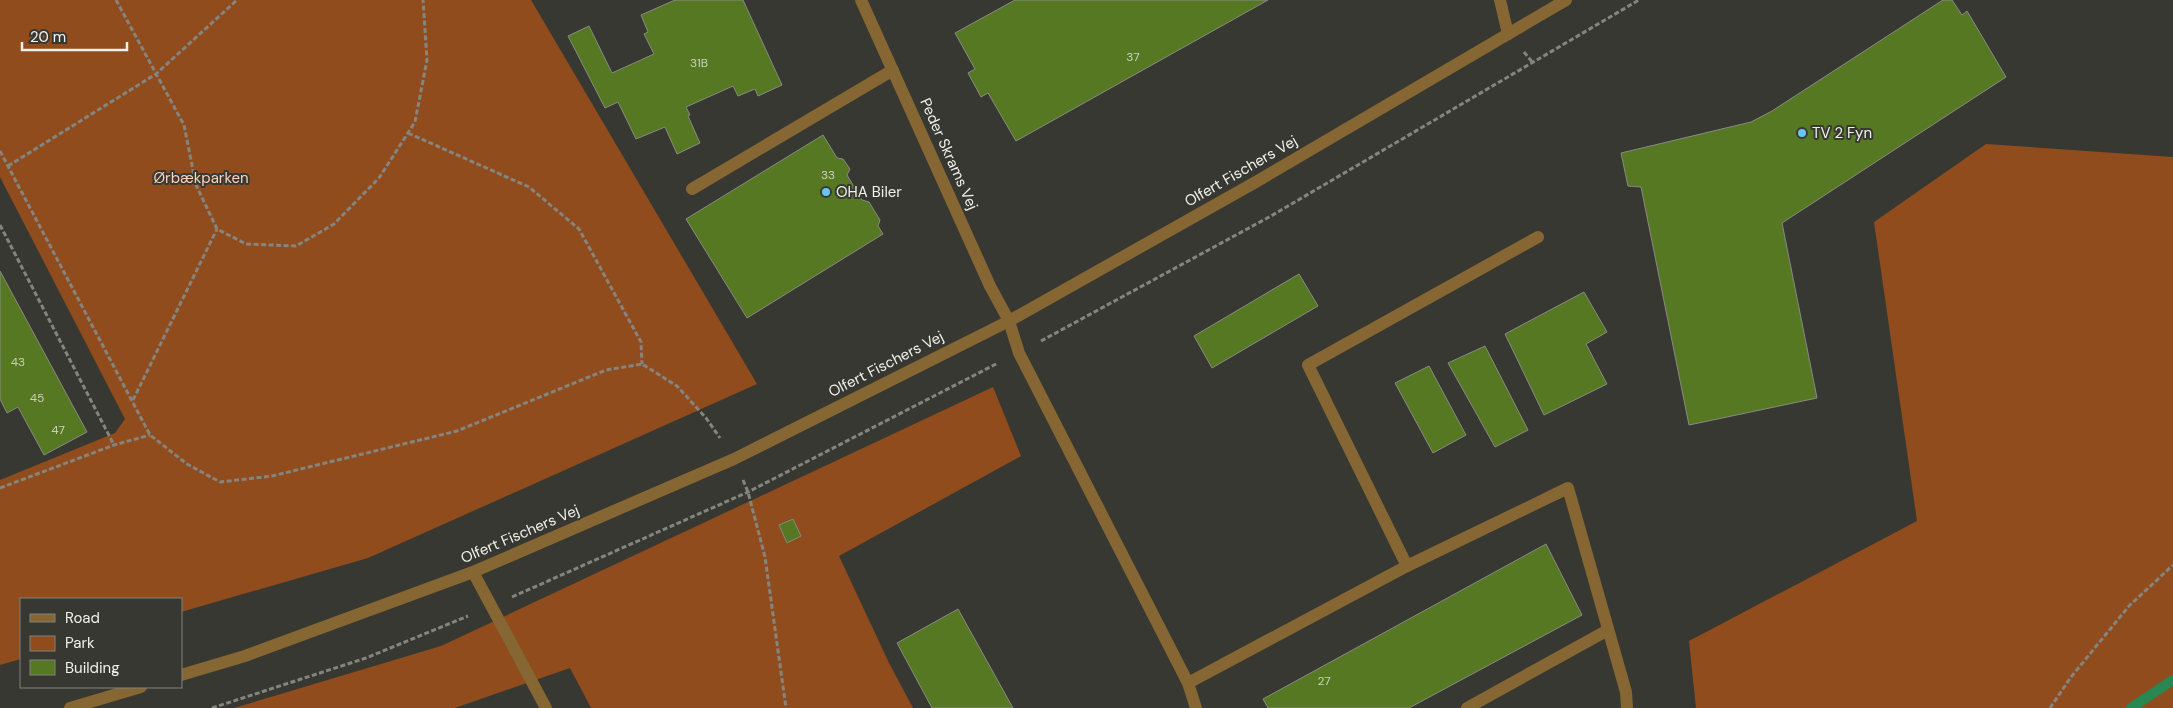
<svg xmlns="http://www.w3.org/2000/svg" width="2173" height="708" font-family="'DM Sans',sans-serif">
<style>
.green{fill:#904c1c}
.lines{fill:none;stroke-linecap:round;stroke-linejoin:round}
.stream{stroke:#298752;stroke-width:10}
.building{fill:#567822;stroke:#888b85}
.path{stroke:#858580;stroke-width:3;stroke-dasharray:5 2.5;stroke-linecap:butt}
.service{stroke:#866632;stroke-width:12}
.minor{stroke:#866632;stroke-width:12}
.tertiary{stroke:#866632;stroke-width:12}
.poi-dot{fill:#68c4f0;stroke:#383832;stroke-width:2}
.labels{text-anchor:middle;stroke-width:4;stroke-linejoin:round;paint-order:stroke}
.number-label{font-size:12px;fill:#cad2ba}
.poi-label{font-size:15px;fill:#f0f0ec;stroke:#383832;text-anchor:start}
.street-label{font-size:15px;fill:#f0f0ec;stroke:#383832}
.park-label{font-size:15px;fill:#fed3b9;stroke:#383832}
</style>
<rect width="100%" height="100%" fill="#383832"/>
<path class="green" d="M0,0H531L757,384L368,558L181,612V599H21V659L0,665V480L115,433L125,419L0,177Z
M1986,144L2173,157V708H1696L1689,641L1917,521L1874,222Z
M993,387L1021,456L839,556L889,663L913,708H591L570,668L455,708H234L441,646Z"/>
<g class="lines">
<path class="stream" d="M2131,708L2173,680"/>
</g>
<path class="building" d="M675,0H743L782,85L758,96L755,89L738,96L733,86L686,107L690,115L688,116L700,143L677,154L665,127L636,139L618,102L605,108L568,36L589,26L612,73L654,54L644,34L648,32L641,15Z
M1015,0H1268L1016,141L988,93L981,97L968,73L975,69L955,33Z
M1943,0H1952L1962,15L1967,11L2006,77L1782,223L1817,398L1689,425L1641,187L1628,186L1621,153L1751,122L1772,111Z
M823,135L837,158L843,159L850,169L847,175L862,200L869,202L880,220L878,226L883,234L747,318L686,219Z
M0,271L87,432L44,455L18,407L7,413L0,399Z
M1299,274L1318,306L1212,368L1194,336Z
M1584,292L1607,332L1586,344L1607,384L1544,415L1505,334Z
M1485,346L1528,430L1495,447L1448,363Z
M1429,366L1466,435L1433,453L1395,383Z
M793,519L801,536L787,543L779,525Z
M1546,544L1582,615L1409,708H1268L1263,699Z
M958,609L1013,708H932L897,643Z"/>
<g class="lines">
<path class="path" d="M116,0L184,125L196,185L217,229L246,244L296,246L334,224L379,178L415,122L427,60L423,0
M1524,52L1533,63
M408,133L529,187L579,229L641,342L642,364
M0,151L150,435L187,464L220,482L272,476L457,431L606,370L642,364L677,386L706,418L720,438
M8,166L156,74L237,0
M0,225L114,445
M1041,341L1271,216L1639,0
M133,400L217,229
M743,480L748,492L765,557L786,708
M0,488L114,445L150,435
M512,597L748,492L998,363
M212,708L366,658L468,616
M2050,708L2071,677L2129,606L2173,565"/>
<path class="service" d="M692,189L893,70
M1009,321L1019,353L1188,683L1196,708
M1407,566L1568,488L1626,692L1627,708
M473,572L546,708
M1188,683L1407,566L1308,365L1538,237
M1467,708L1608,630"/>
<path class="minor" d="M861,0L990,286L1009,321
M1500,0L1508,34"/>
<path class="tertiary" d="M181,675L245,656L473,572L734,459L1009,321L1254,183L1566,0
M70,708L141,687"/>
</g>
<g class="poi-dot">
<circle cx="1802" cy="133" r="5"/>
<circle cx="826" cy="192" r="5"/>
</g>
<g class="labels">
<g class="number-label">
<text x="1133" y="61">37</text>
<text x="699" y="67">31B</text>
<text x="828" y="179">33</text>
<text x="18" y="366">43</text>
<text x="37" y="402">45</text>
<text x="58" y="434">47</text>
<text x="1324" y="685">27</text>
</g>
<g class="poi-label">
<text x="1812" y="138">TV 2 Fyn</text>
<text x="836" y="197">OHA Biler</text>
</g>
<g class="street-label">
<text transform="translate(949 154) rotate(66)" y="5">Peder Skrams Vej</text>
<text transform="translate(1241 171) rotate(-30)" y="5">Olfert Fischers Vej</text>
<text transform="translate(886 364) rotate(-27)" y="5">Olfert Fischers Vej</text>
<text transform="translate(520 534) rotate(-23)" y="5">Olfert Fischers Vej</text>
</g>
<g class="park-label">
<text x="201" y="183">Ørbækparken</text>
</g>
</g>
<rect x="20" y="598" width="162" height="90" fill="#383832" stroke="#82827c"/>
<rect x="30" y="614" width="25" height="8" fill="#866632" stroke="#82827c"/>
<text x="65" y="623" font-size="15" fill="#f0f0ec">Road</text>
<rect x="30" y="636" width="25" height="15" fill="#904c1c" stroke="#82827c"/>
<text x="65" y="648" font-size="15" fill="#f0f0ec">Park</text>
<rect x="30" y="660" width="25" height="15" fill="#567822" stroke="#82827c"/>
<text x="65" y="673" font-size="15" fill="#f0f0ec">Building</text>
<path d="M22 42v8h105v-8" fill="none" stroke="#f0f0ec" stroke-width="2.5"/>
<text x="30" y="42" font-size="15" fill="#f0f0ec" stroke="#383832" stroke-width="4" paint-order="stroke">20 m</text>
</svg>
